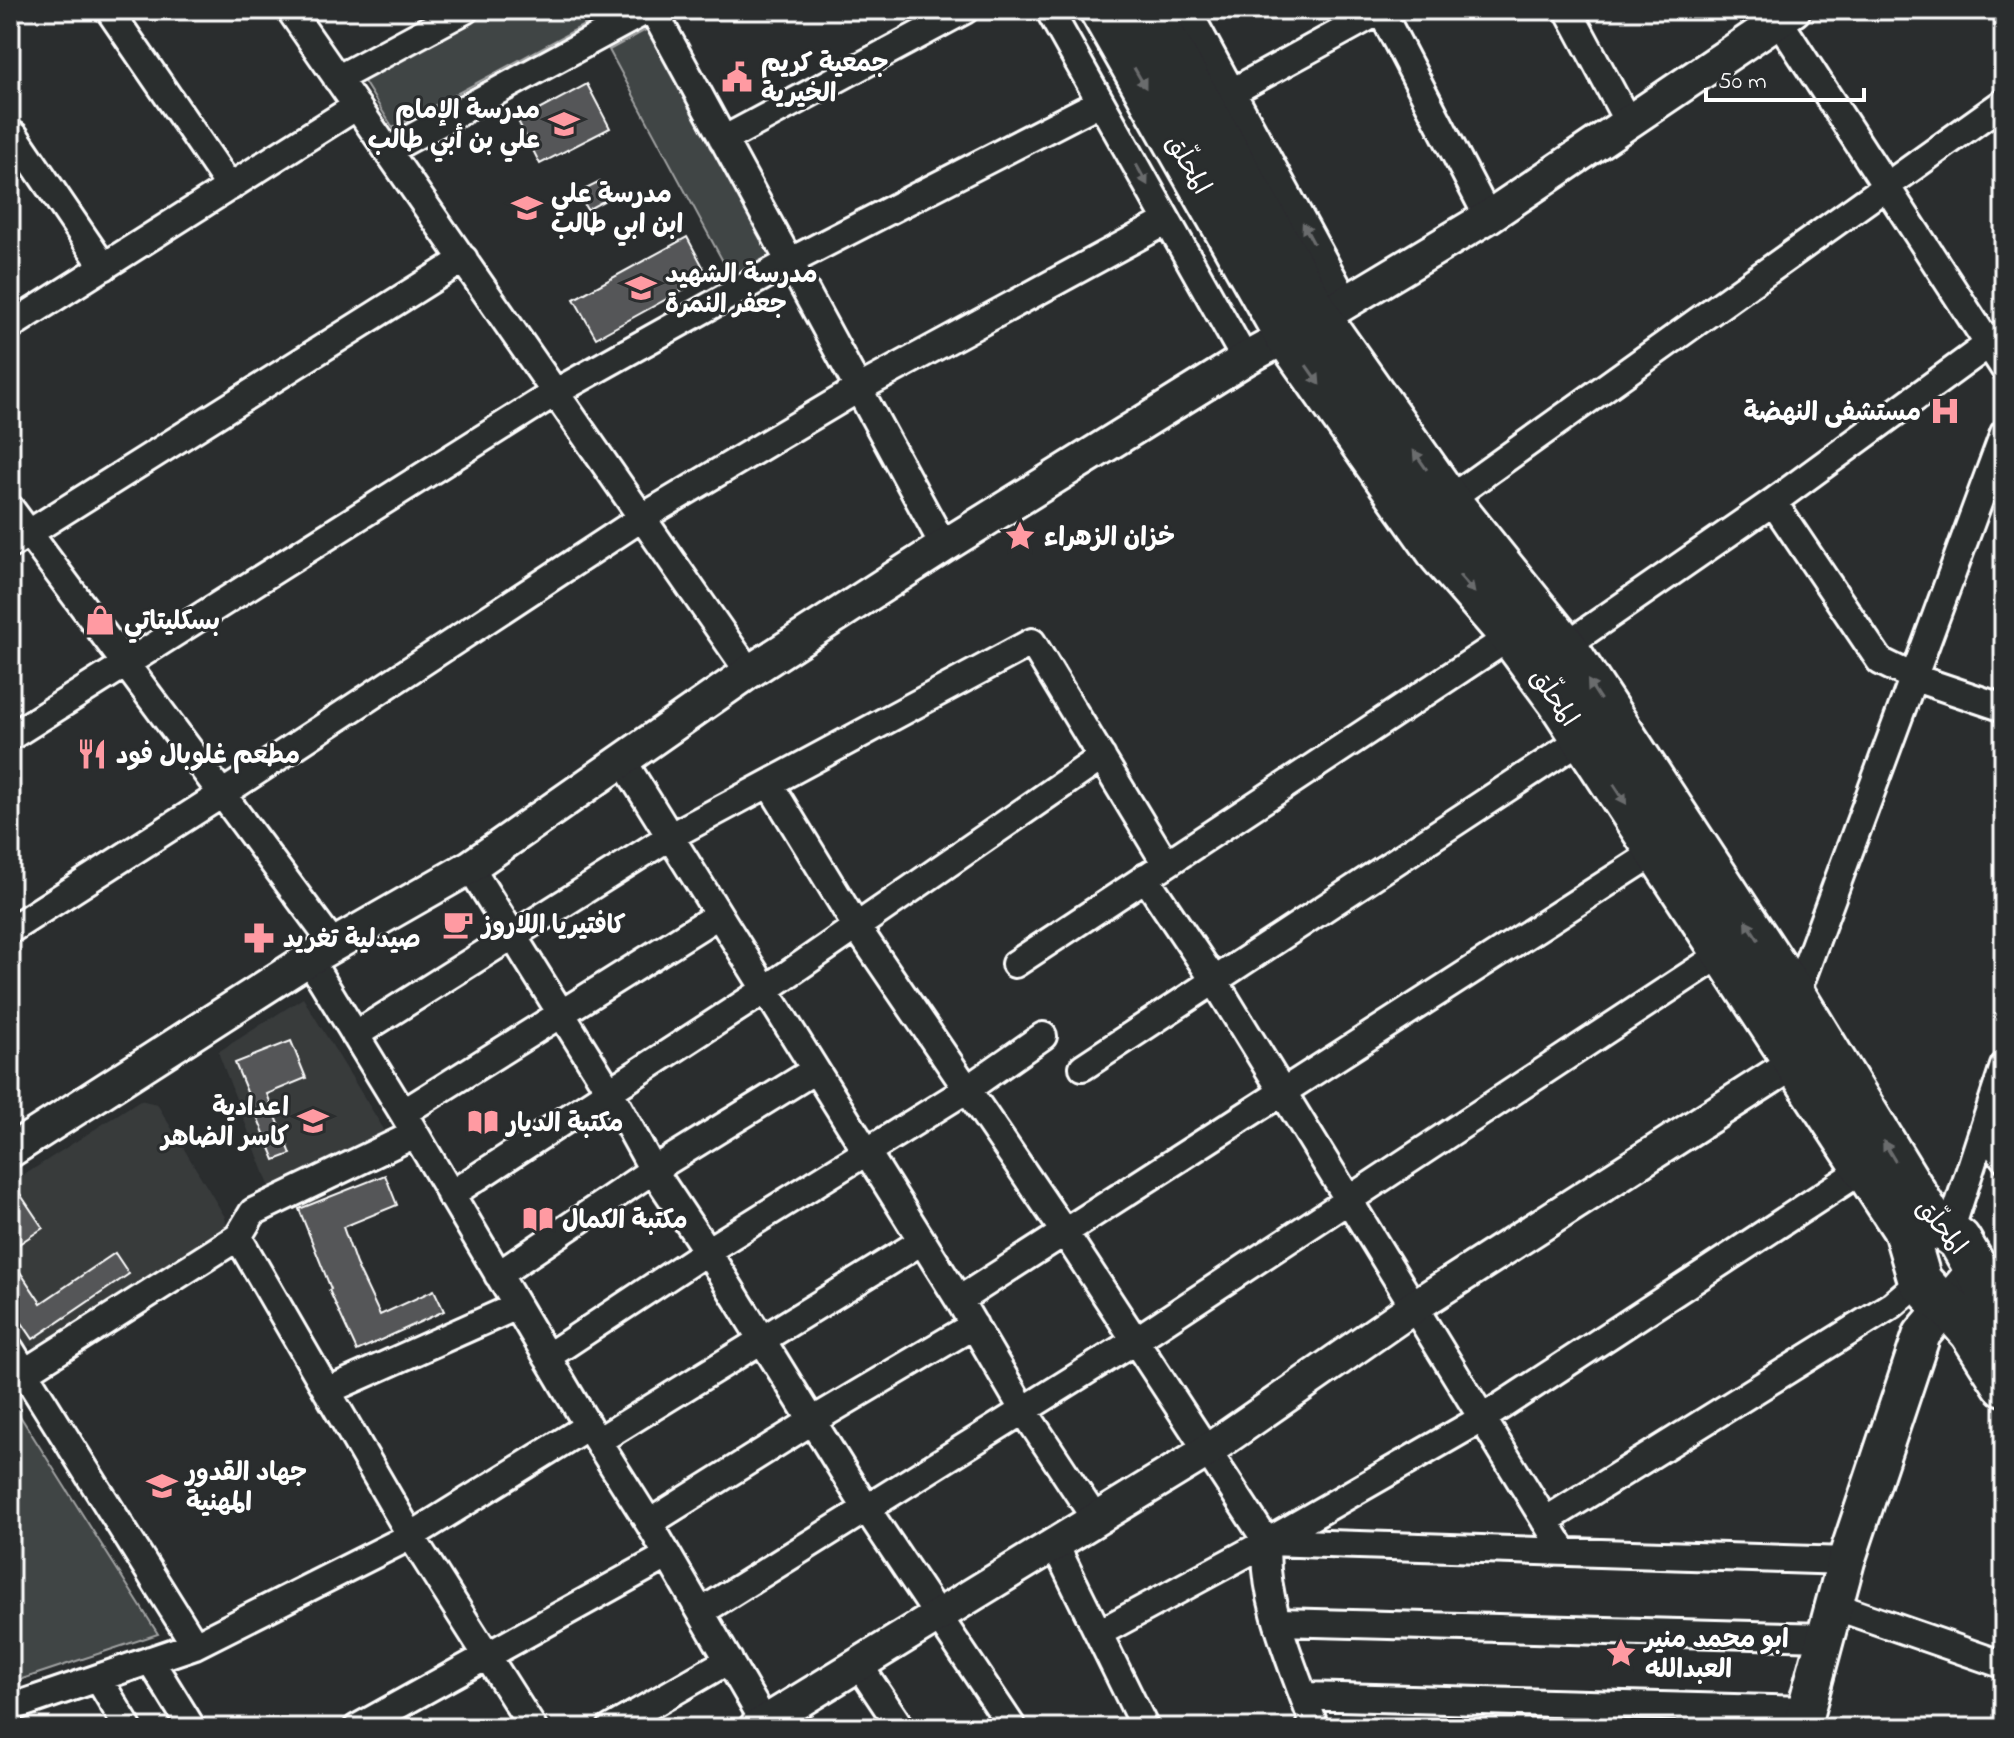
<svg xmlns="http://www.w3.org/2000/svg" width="2014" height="1738" font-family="'Indie Flower','Playpen Sans Arabic',sans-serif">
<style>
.built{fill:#373a3b}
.green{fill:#414445;stroke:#a0a2a2;stroke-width:2}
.building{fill:#555758;stroke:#fff;stroke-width:2}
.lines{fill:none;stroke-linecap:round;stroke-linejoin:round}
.minor-casing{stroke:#fff;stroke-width:32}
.tertiary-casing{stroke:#fff;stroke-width:38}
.secondary-casing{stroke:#fff;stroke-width:42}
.trunk-casing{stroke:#fff;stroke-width:48}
.minor{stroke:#2a2d2e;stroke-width:26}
.tertiary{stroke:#2a2d2e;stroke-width:32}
.secondary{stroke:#2a2d2e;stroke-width:36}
.trunk{stroke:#2a2d2e;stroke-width:42}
.oneway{fill:#6a6c6d}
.labels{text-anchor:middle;stroke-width:6;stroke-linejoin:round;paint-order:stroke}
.poi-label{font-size:26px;font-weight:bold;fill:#fff;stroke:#2a2d2e;text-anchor:start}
.street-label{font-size:26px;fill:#fff;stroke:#2a2d2e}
</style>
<rect width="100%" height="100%" fill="#2a2d2e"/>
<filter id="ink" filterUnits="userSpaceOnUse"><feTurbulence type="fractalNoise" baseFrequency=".0125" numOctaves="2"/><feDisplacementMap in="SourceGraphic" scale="16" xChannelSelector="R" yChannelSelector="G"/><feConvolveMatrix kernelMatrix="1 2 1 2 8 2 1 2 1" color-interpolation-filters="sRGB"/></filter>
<g filter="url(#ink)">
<path class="built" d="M303,998L388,1136L270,1188L218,1052Z
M140,1100L157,1104L225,1217L227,1230L34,1347L24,1345L10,1322V1184Z"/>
<path class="green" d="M491,10H612L393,128L363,80Z
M653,26L779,255L733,280L609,50Z
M10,1400L158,1634L10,1683Z"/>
<path class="building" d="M587,84L610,128L540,164L518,121Z
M600,182L609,198L587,210L578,193Z
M687,237L708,276L596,338L574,299Z
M291,1041L306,1078L267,1094L291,1154L275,1160L235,1063Z
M385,1175L397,1205L343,1227L356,1264L380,1315L434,1290L444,1311L357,1351L329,1290L331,1289L299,1209Z
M10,1179L43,1228L10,1250Z
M115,1253L129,1274L33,1339L10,1305V1257L41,1303Z"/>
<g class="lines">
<g class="minor-casing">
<path id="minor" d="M109,10L230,187
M290,10L749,672
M653,10L944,546
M1049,10L1245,359
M1187,10L1346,302
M1568,10L1628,122
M1772,10L2004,368
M1381,11L1488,217
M337,79L465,10
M1232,92L1381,10
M10,140L15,136L104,267
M723,140L965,10
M389,150L647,10
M10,326L357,106
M1448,500L2004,102
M1773,502L1880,661L1915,678L2004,708
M10,508L334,945
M10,545L464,259
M1565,646L1773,502L2004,333
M10,737L556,392L789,262L1100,102
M623,761L959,1300L1024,1411L1096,1520
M770,785L856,926L1065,1233L1267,1542L1846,1561
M470,867L610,1092L653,1170L707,1251L866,1508L1013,1728
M1145,877L1214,980L1563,1550
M10,930L222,794L643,517L858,389L1167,221
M309,959L403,1113L588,1426L649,1523L765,1723
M1015,964L1511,636
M1795,997L2004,433
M355,1035L669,837L1032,642L1166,864
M1083,1067L1583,738
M403,1113L718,915
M1993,1142L2004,1158
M450,1195L765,990L1102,757
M238,1237L253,1212L415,1134
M1933,1237L1955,1216L2004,1066
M498,1275L653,1170L815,1070
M959,1300L1657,851
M10,1349L195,1645
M547,1357L707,1251L966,1090L1043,1036
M25,1372L238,1237L411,1536L533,1728
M327,1391L517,1306
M598,1441L922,1241
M1545,1521L1892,1305L1920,1281
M649,1523L812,1421L974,1325
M1267,1542C1261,1601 1296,1672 1315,1728
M1055,1545L1145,1728
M1834,1606L2004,1665
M701,1612L1136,1340L1723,953
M1279,1622L1825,1637
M1099,1633L1267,1542L1483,1418L1865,1168
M150,1660L192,1728
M859,1665L901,1728
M98,1678L128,1728
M1304,1696L1806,1710
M10,1708L195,1645L411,1536L588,1426
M357,1728L667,1556
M611,1728L729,1660"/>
</g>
<g class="tertiary-casing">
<path id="tertiary" d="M10,1151L309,959L470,867L749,672L944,546L1245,359L1320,318L1488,217L1794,10
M755,1728L1207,1451L1415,1306L1795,1062"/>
</g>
<g class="secondary-casing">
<path id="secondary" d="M1801,1728L1846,1561L1922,1334L1976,1270"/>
</g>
<g class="trunk-casing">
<path id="trunk" d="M1101,10L1286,336L1440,554L1511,636L1559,701L1905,1230L1920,1281L1934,1296L1946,1304L1971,1332L2004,1384
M1149,10L1320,318L1448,500L1565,646L1795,997L1930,1218L1959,1240L2004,1317"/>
</g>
<use href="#minor" class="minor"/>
<use href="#tertiary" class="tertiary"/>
<use href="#secondary" class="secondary"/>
<use href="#trunk" class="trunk"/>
</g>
<defs><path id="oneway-solid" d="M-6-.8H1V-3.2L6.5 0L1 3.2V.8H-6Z" transform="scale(2)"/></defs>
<g class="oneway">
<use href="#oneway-solid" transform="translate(1140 78) rotate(60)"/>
<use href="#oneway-solid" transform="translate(1142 175) rotate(61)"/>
<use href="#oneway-solid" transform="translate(1308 233) rotate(-118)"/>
<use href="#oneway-solid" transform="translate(1313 375) rotate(55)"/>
<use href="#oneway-solid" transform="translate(1420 460) rotate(-125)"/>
<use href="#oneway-solid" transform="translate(1467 584) rotate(49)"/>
<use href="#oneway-solid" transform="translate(1594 690) rotate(-123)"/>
<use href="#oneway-solid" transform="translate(1620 794) rotate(57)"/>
<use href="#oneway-solid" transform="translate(1752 930) rotate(-123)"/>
<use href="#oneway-solid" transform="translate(1889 1151) rotate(-121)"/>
</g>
</g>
<defs>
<g id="civic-bare" transform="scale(2.4)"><path d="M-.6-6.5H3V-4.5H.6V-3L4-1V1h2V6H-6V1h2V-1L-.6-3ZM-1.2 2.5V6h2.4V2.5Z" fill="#ff9aa2" stroke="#2a2d2e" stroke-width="2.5" paint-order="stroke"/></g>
<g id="school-bare" transform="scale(2.4)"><path d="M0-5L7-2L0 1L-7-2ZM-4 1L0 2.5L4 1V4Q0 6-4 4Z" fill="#ff9aa2" stroke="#2a2d2e" stroke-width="2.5" paint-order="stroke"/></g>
<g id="hospital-bare" transform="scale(2.4)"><path d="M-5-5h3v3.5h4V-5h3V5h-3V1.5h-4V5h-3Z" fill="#ff9aa2" stroke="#2a2d2e" stroke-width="2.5" paint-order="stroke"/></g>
<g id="sight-bare" transform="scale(2.4)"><path d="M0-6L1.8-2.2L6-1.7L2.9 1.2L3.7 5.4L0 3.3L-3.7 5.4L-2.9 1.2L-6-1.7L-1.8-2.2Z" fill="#ff9aa2" stroke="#2a2d2e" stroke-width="2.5" paint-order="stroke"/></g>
<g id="shop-bare" transform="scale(2.4)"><path d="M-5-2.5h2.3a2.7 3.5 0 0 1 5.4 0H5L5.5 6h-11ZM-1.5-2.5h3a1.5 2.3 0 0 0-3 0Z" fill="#ff9aa2" stroke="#2a2d2e" stroke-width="2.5" paint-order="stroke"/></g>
<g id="restaurant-bare" transform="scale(2.4)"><path d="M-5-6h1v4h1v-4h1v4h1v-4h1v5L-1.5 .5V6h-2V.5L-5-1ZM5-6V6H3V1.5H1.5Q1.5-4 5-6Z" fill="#ff9aa2" stroke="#2a2d2e" stroke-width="2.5" paint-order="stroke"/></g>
<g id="cafe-bare" transform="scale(2.4)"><path d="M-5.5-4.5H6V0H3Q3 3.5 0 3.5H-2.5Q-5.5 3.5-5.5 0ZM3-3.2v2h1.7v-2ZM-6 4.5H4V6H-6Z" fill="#ff9aa2" stroke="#2a2d2e" stroke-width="2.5" paint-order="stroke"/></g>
<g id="pharmacy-bare" transform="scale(2.4)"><path d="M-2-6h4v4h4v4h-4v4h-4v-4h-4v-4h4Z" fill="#ff9aa2" stroke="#2a2d2e" stroke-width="2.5" paint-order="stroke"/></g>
<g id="library-bare" transform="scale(2.4)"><path d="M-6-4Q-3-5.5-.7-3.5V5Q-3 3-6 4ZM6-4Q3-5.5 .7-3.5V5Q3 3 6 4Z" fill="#ff9aa2" stroke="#2a2d2e" stroke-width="2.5" paint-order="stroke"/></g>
</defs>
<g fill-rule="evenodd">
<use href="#civic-bare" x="737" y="77"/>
<use href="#school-bare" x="564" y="124"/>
<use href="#school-bare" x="527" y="208"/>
<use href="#school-bare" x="641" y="288"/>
<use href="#hospital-bare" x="1945" y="411"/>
<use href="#sight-bare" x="1020" y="536"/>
<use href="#shop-bare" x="100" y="620"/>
<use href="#restaurant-bare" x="92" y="754"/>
<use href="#cafe-bare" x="458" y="924"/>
<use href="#pharmacy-bare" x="259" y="938"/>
<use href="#school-bare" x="313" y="1121"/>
<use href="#library-bare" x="483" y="1122"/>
<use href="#library-bare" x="538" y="1219"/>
<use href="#school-bare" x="162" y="1486"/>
<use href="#sight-bare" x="1621" y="1653"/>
</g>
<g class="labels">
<g class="poi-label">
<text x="761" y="71">جمعية كريم<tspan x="761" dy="30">الخيرية</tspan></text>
<text x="540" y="118" text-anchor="end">مدرسة الإمام<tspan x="540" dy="30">علي بن أبي طالب</tspan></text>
<text x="551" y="202">مدرسة علي<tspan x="551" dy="30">ابن ابي طالب</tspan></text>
<text x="665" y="282">مدرسة الشهيد<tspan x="665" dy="30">جعفر النمرة</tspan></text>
<text x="1921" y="420" text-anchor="end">مستشفى النهضة</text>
<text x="1044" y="545">خزان الزهراء</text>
<text x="124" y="629">بسكليتاتي</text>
<text x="116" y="763">مطعم غلوبال فود</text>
<text x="482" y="933">كافتيريا اللاروز</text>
<text x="283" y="947">صيدلية تغريد</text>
<text x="289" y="1115" text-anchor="end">اعدادية<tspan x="289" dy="30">كاسر الضاهر</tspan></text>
<text x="507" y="1131">مكتبة الديار</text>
<text x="562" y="1228">مكتبة الكمال</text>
<text x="186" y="1480">جهاد القدور<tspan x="186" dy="30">المهنية</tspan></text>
<text x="1645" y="1647">ابو محمد منير<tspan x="1645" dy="30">العبدالله</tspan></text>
</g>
<g class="street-label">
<text transform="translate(1189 164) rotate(60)" y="9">المحلّق</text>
<text transform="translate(1555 697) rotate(55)" y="9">المحلّق</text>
<text transform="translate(1942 1226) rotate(50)" y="9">المحلّق</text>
</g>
</g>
<rect width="2014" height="1738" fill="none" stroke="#2a2d2e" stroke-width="40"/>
<rect x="20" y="20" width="1974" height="1698" fill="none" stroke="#fff" stroke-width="3" filter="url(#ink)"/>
<path d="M1706 88v12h158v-12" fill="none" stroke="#ffffff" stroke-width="4"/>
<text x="1718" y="88" font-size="24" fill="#ffffff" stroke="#2a2d2e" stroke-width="6" paint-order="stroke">50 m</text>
</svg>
